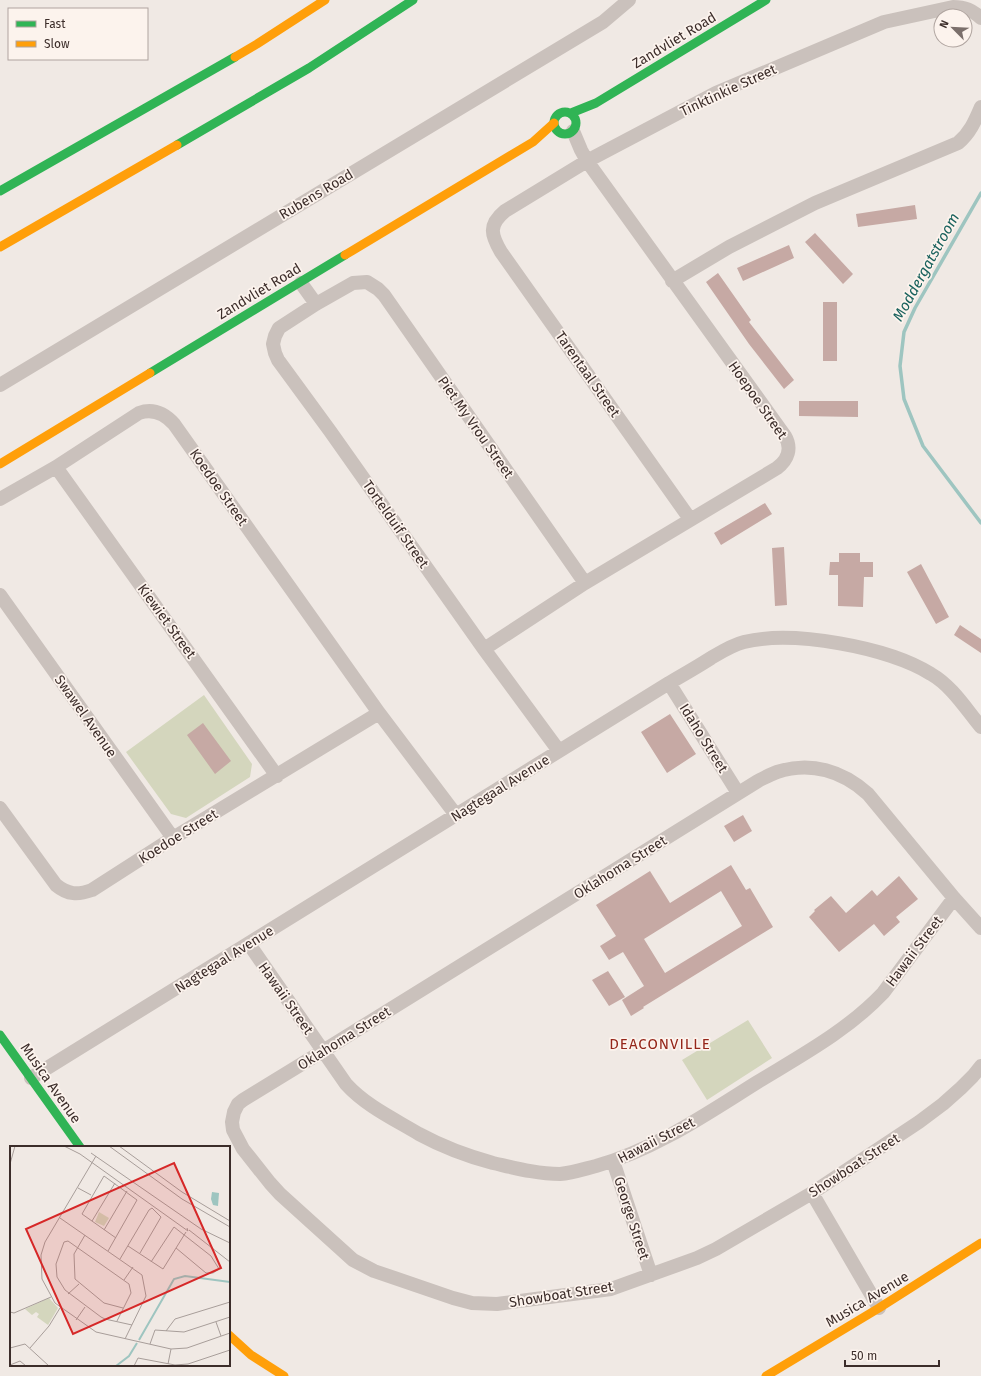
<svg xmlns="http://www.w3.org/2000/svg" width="981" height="1376" font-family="'Fira Sans',sans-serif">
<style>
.green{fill:#d4d6bd}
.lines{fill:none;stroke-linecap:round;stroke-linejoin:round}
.stream{stroke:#9ec5c0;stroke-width:3.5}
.building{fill:#c6a9a4;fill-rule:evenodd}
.street{stroke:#cac1bc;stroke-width:14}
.fast{stroke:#30b455;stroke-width:9}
.slow{stroke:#ff9f0a;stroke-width:9}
.labels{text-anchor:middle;stroke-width:3.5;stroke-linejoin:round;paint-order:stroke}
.street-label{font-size:14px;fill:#3c2d2a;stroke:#fcf3ed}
.water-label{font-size:15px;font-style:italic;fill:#1a625d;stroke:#fcf3ed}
.neighbourhood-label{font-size:15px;letter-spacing:1px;fill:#94261a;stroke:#fcf3ed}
.inset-river{fill:none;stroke:#9ec5c0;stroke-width:2}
.inset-road{fill:none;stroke:#a89e9a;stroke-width:1}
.view{fill:#d62828;fill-opacity:0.15;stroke:#d62828;stroke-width:2}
.inset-edge{fill:none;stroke:#3c2d2a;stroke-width:2}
</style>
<rect width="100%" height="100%" fill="#f0e9e4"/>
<path class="green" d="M204,695L252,764L250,777L186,818L171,814L126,752Z
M748,1020L772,1058L707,1100L682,1060Z"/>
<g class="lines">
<path class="stream" d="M981,193L915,308L904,332L900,366L904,399L923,446L981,523"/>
</g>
<path class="building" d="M915,205L917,219L858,227L856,214Z
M815,233L853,274L843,284L805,242Z
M789,245L794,258L743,281L737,268Z
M718,273L751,320L749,322L794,380L784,389L749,344L706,282Z
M823,302H837V361H823Z
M799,401H858V417L799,416Z
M765,503L772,514L721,545L714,533Z
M784,547L787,605L775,606L772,548Z
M839,553H860V562H873V577H864L863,607L838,606V575H829L830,562H839Z
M921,564L949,617L936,624L907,572Z
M960,625L981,639V653L954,635Z
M670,714L696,754L667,773L641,732Z
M203,723L231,761L215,774L187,735Z
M743,815L752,831L734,842L724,826Z
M731,865L746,890L750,888L773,927L643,1007L644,1008L631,1016L622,1000L644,986L623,952L609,960L600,946L616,936L596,905L650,871L670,903ZM721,891L742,926L665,973L644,939Z
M899,876L918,899L896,917L900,922L884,936L874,924L839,952L809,917L815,911L814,910L831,896L846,913L872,890L877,896Z
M608,971L625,997L609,1006L592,980Z"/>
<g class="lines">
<path class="street" d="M672,281L729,247L815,203L958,143C970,133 975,121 981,107
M301,283L316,304
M0,385L603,22L629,0
M56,467L277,776
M0,499L56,467L139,413C153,408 164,413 174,424L379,713L456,815
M690,519L501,252C491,235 488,225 505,211L587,161L716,93L884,22L953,7C965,7 972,10 981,18
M0,595L173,838
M484,649L585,583L777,468C788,460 792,448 785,436L587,161L581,150L573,131
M669,683L738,793
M559,751L484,649L330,431L278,360L275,353L273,344L275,336L279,328L316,304L353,283L367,282L378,289L384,295L585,583
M0,808L56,885C68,895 78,895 92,890L173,838L379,713
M981,928L954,898L868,794C843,771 811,761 777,772C771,774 764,778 758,781L323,1051L243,1100L238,1104L234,1112L232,1122L233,1130L243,1149L270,1183L280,1194L353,1260L374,1271L453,1298L472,1303L497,1304L611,1289L697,1258L716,1249L812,1193L919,1122L943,1104L961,1088L973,1076L981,1066
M249,944L346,1084C366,1106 394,1119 419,1134C443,1147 467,1156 493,1163C515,1168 537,1174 560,1174C572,1173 584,1169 596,1166C654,1150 705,1115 756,1083C800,1056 847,1031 883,993L954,898
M31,1078L669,683C683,675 697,667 711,658C721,652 732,645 744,642C793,630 888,647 931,674C952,686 966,709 981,727
M613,1161L651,1275
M812,1193L879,1308"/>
<path class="fast" d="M554 123a11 11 0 1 1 22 0a11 11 0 1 1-22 0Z
M571,113L596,103L766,0
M177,145L309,68L413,0
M0,191L235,57
M150,373L345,255
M0,1035L80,1147"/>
<path class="slow" d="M235,57L257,44L325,0
M0,247L177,145
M345,255L533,142L554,123
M0,464L150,373
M229,1335L251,1355L284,1376
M766,1376L879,1308L981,1243"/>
</g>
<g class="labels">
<g class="street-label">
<text transform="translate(674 40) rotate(-31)" y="5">Zandvliet Road</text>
<text transform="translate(728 90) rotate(-25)" y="5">Tinktinkie Street</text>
<text transform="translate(316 194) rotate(-31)" y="5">Rubens Road</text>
<text transform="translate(259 291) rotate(-31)" y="5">Zandvliet Road</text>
<text transform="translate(588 374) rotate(55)" y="5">Tarentaal Street</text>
<text transform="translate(758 400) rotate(55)" y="5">Hoepoe Street</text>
<text transform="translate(476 427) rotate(55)" y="5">Piet My Vrou Street</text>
<text transform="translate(219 487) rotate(55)" y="5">Koedoe Street</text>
<text transform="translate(396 524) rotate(55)" y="5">Tortelduif Street</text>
<text transform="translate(167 621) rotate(54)" y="5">Kiewiet Street</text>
<text transform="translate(86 716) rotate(55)" y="5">Swawel Avenue</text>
<text transform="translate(704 738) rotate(58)" y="5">Idaho Street</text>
<text transform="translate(500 788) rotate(-32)" y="5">Nagtegaal Avenue</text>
<text transform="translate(178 836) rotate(-32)" y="5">Koedoe Street</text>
<text transform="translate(620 867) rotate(-32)" y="5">Oklahoma Street</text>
<text transform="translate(914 951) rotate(-53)" y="5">Hawaii Street</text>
<text transform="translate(224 959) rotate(-32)" y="5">Nagtegaal Avenue</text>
<text transform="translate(286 998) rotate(55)" y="5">Hawaii Street</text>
<text transform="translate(344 1038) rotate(-32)" y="5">Oklahoma Street</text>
<text transform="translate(51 1083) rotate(55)" y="5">Musica Avenue</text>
<text transform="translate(656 1140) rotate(-27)" y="5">Hawaii Street</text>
<text transform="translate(854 1165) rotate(-33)" y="5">Showboat Street</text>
<text transform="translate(632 1218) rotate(72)" y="5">George Street</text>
<text transform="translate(561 1294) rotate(-9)" y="5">Showboat Street</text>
<text transform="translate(867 1299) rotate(-31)" y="5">Musica Avenue</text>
</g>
<g class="water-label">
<text transform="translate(926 267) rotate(-61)" y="5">Moddergatstroom</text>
</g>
<g class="neighbourhood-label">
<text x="660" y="1049">DEACONVILLE</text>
</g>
</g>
<g transform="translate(10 1146)">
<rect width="220" height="220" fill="#f0e9e4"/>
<path d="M89,66L99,72L94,80L85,76ZM39,152L48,162L38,179L27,171L29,168L26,166L22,169L15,163Z" fill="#d4d6bd"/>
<path d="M202,46L209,47L208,60L203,59L201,53Z" fill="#9ec5c0"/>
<path class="inset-river" d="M129,194L164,133L175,130L220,136M106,220L119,210L127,197"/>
<path class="inset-road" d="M54,0L70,8L178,85L177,82M99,0L172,53L220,81M109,0L172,46L220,75M81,7L191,83L220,97M86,10L35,96L31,109L32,133L45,157L86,186L161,203L177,202L220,187M0,18L5,0M68,42L81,49M50,72L132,129L136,150L115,193M82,75L105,37M94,84L117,45M179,84L220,116M75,89L64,108L65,133L94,157L113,162M118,100L153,123L176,86M98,105L127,54L94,30L72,68L106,92M110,113L139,64L142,62L151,71L130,107M141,116L164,81L201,110L209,123L203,127H196L166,102M114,134L123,121M58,148L69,138M0,166L4,167L41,151M66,174L75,161M107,175L121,147L119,138L58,95L54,96L46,118L47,131L55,144L91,171L95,173L122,179M206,176L211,190M156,185L165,173L220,156M140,198L145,184L174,186L220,171M0,202L15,198L39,220M20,202L39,180L50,162M158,218L161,203M0,219L10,215L16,220M124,220L128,212L165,219L178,218L220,204"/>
<path class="view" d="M164,17L211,122L63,188L16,83Z"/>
<rect width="220" height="220" class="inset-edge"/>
</g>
<rect x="8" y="8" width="140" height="52" fill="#fcf3ed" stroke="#afa49f"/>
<rect x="16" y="21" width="20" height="6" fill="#30b455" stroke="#afa49f"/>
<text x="44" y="28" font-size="12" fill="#3c2d2a">Fast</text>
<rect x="16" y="41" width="20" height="6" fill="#ff9f0a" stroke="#afa49f"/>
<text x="44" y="48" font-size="12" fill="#3c2d2a">Slow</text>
<g transform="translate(953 28) rotate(294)"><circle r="19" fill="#fcf3ed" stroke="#afa49f"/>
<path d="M0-3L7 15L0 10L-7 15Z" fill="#7b6f6b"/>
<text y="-6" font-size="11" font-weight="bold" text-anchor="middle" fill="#3c2d2a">N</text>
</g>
<path d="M845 1360v6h94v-6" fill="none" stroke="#3c2d2a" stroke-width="2"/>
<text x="851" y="1360" font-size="12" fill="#3c2d2a" stroke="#fcf3ed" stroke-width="3" paint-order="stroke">50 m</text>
</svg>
